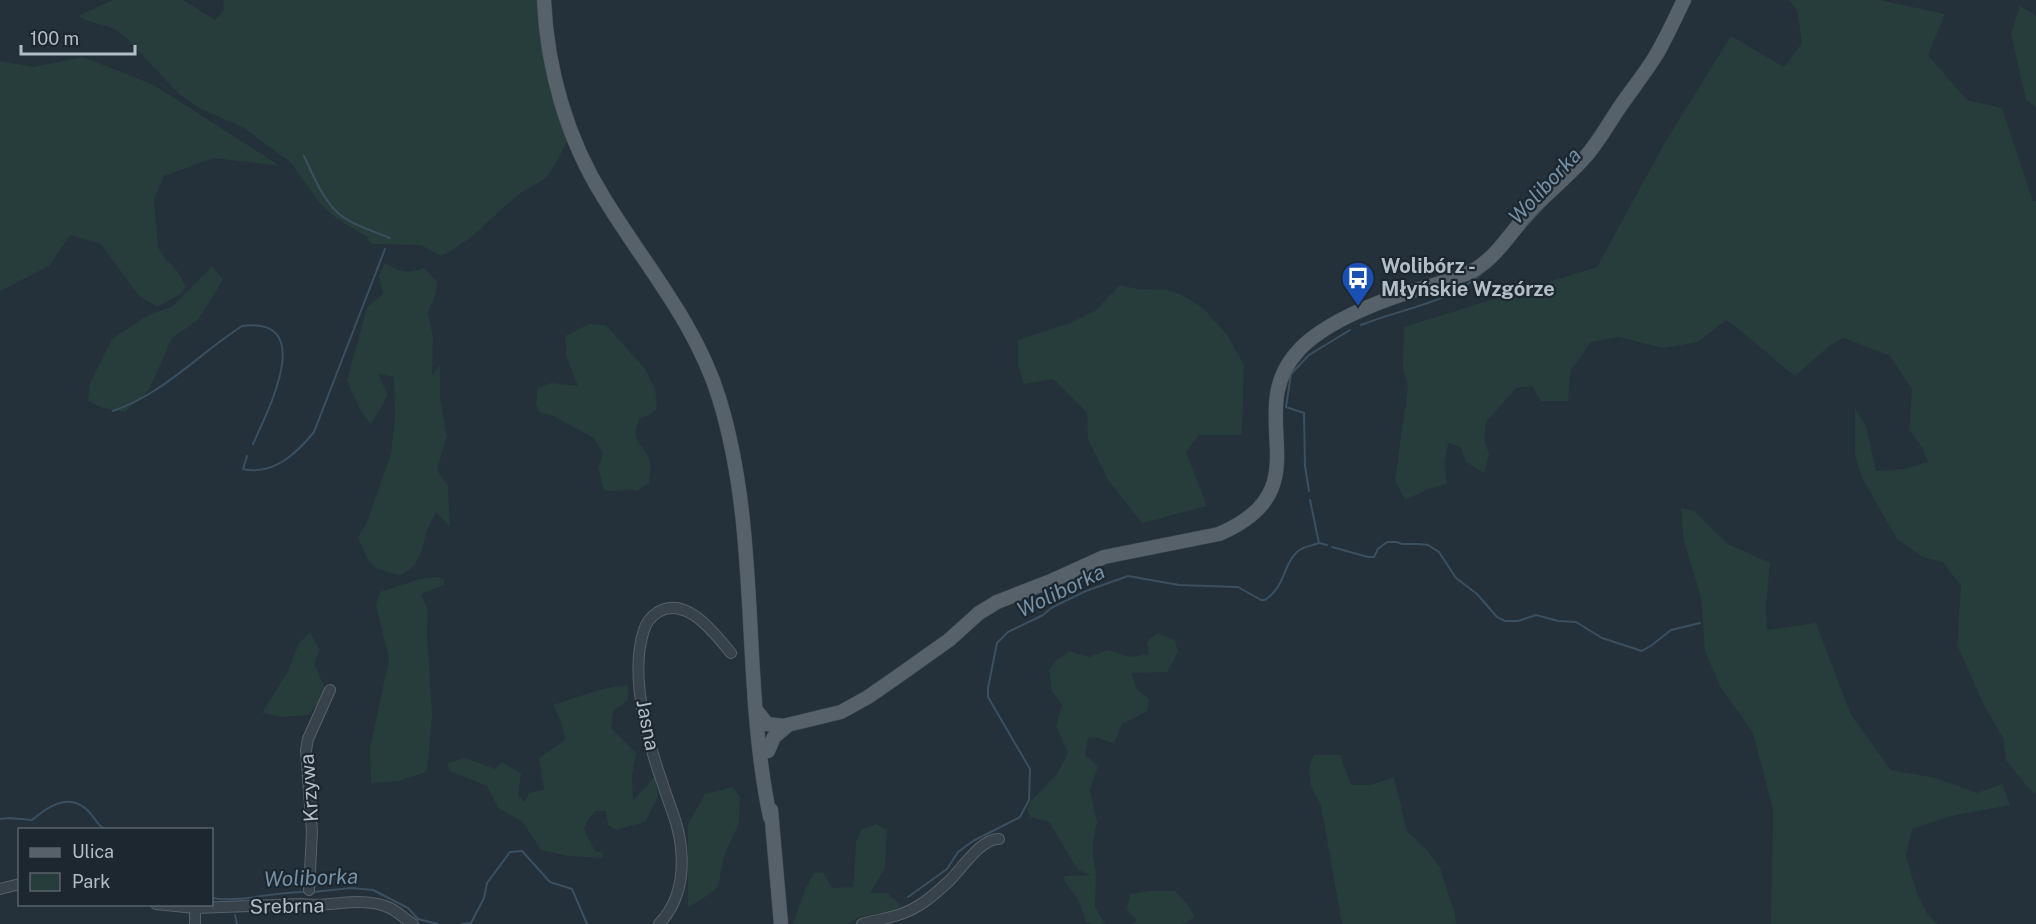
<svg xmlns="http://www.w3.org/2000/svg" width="2036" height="924" font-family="'Public Sans',sans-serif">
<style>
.green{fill:#273d3b}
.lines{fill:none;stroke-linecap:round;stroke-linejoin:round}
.stream{stroke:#3a5061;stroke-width:2}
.minor-casing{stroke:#566068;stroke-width:12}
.major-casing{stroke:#414b53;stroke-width:15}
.minor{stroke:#38424a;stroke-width:10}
.major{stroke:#56616a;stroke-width:14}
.labels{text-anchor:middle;stroke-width:4.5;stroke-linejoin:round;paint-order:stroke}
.poi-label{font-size:20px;font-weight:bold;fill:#b3bdc6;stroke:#1d272f;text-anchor:start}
.street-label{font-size:20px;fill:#b3bdc6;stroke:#1d272f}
.water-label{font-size:21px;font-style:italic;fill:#7591a7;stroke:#1d272f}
</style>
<rect width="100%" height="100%" fill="#24303a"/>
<path class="green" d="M113,0H183L215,20L224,10L223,0H544L572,132C564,146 558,161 549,174C542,183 531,186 522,192C493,214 476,239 441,256L421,245L371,244L367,237L337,219L319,202L290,162L244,128L199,108L180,95L123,35C107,22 94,26 78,16Z
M1789,0H1879L1945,14L1928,55L1967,100L2002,108L2033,201H2036V793L2030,790L2006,760L2003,738L1985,707L1957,645L1961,586L1943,562L1923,557L1897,539L1862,478L1855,455V408L1866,426L1876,471L1903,469L1928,462L1922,447L1909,430L1912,389L1890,356L1844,338L1829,346L1795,376C1771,358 1751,337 1726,320L1698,342L1663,348L1619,337L1591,342L1571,370L1568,401H1541L1532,386L1516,388L1486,422L1484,439L1489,454L1484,473L1466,462L1461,447L1448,443L1445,463L1447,484L1428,489L1405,500L1395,480L1408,387L1403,368L1404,327L1597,267L1664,144L1731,36L1784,67L1802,43L1797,10Z
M2020,6L2036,16V107L2026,100L2011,34Z
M83,57L154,85L280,166L214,158L164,176L154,199L158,247L164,257L178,272L186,287L181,294L157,307L139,296L101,244L70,235L49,266L0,291V61L33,67Z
M385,263C401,272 406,274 424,268L437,282L435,296L428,312L433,338L432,376L440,365V398L447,436L437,470L448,486L450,527L436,512L427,530L421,553L414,566L401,575C369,569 370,566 358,537L367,522L391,454L395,417L394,377L378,374L388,395L371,425L360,410L347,381L367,307L383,294L379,275Z
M212,266L223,280L198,320L172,338L149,390L125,412L103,408L88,401L90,383L112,339L147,316L173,306Z
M1120,285L1137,289L1167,290L1180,294L1203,308L1228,336L1244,365L1242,435H1199L1186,452L1207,506L1142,523L1108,480L1088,439L1087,413L1053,379L1024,384L1018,365V340L1070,323L1095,311Z
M589,324L606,325L645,369L655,388L657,408L650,415L640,418C628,444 646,443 650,463C652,469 649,477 649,483L637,491C625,488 616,493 604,490L598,468L603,454L594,438L553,416L539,412L536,404L538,388L551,383L578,386L566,356L565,336Z
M1681,508L1694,511L1728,544L1770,563L1766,604L1767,630L1816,623L1851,715L1891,770L1936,778L1977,793L2002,784L2010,805L1951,816L1912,829L1906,856L1917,893L1928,915L1938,924H1771L1773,810L1753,733L1720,686L1705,651L1701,597L1684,542Z
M438,577L444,580V585L421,594L428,610L427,631L432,717L427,772L398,781L371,783L370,748L389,659L376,605L380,592L420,579Z
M310,632L320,650L314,664L326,690L317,705L308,715L282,717L262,713L288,671L299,643Z
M1157,633L1175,640L1178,652L1167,672L1132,673L1137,690L1149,699L1147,711L1122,724L1114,743L1097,738H1088L1085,755L1098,766L1090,790L1097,822L1093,840V857L1096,872L1095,907L1105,924H1092L1086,921L1078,899L1065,882L1064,876L1091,875L1078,870L1049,822L1030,817L1027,809L1030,802L1057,774L1068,753L1056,726L1062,705L1052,691L1049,670L1058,659L1069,651L1089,657L1107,650L1130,657L1149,654L1147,642Z
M628,685V700L613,711L611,728L636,753L632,776L633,801L655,776L658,797L645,822L616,830L608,825L606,811H596L589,818L584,829L595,851L603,853L602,858L569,856L541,850L522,821L499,809L487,786L450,771L447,763L466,758L495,769L501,762L521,773L518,795L525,802L529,793L544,790L539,758L565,740L561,722L553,705C578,697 602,687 628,685Z
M1314,755H1340L1351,785H1371L1394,777L1407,831L1428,851L1440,868L1455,914L1456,924H1342L1321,806L1310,784L1309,767Z
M733,787L740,797L739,823L724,856L718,887L701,900L688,907V824L705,794Z
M876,824L887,830L885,868L870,893H887L901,906L894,910L859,917L848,924H793L805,890L814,873L823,872L832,888L853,887L856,842L861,830Z
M1149,891H1175L1188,905L1195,917L1183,924H1131L1137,921L1127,909L1130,894Z"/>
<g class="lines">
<path class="stream" d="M1663,57L1678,27
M1620,118L1641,89
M304,156C313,175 323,200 338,213C352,225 373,231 390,238
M1520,233L1546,204
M1361,325C1403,308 1452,303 1485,270
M113,411C166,392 196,356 242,326C318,316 267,412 253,444
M247,456L243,469C273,476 297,453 314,432L385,249
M1309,491L1305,466L1304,413L1286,407L1291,374L1309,355L1350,330
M1310,500L1319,543
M1319,543L1327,545
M1332,547L1368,557H1374L1378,549L1387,542H1397L1402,544H1418L1428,545L1439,552L1456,578L1477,594L1497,617L1505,621H1518L1536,615L1558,621L1576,622L1602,638L1642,651L1652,645L1671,630L1700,623
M0,819L10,818L32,820C46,808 67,793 85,808C93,814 96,824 105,830
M313,892L351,888L373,890L408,908L418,919L438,924
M908,897L947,869L958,852L973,841L1020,817L1029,800L1030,769L988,697V688L997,643L1008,632L1043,615L1051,608L1086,591L1128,576L1179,585L1238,587L1261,600H1265C1286,586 1283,564 1297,552C1303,546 1312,546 1319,543
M212,898C243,903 275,891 307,892
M235,915L237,924
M462,924L471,923L484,898L487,883L510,852L522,851L550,882L572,889L587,924"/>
<g class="minor-casing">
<path id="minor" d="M0,889L20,884
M309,890L312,832L306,750L308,739L330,690
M156,904L195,908L301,904C330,908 363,895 390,908C398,912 405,919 413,924
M195,908V924
M659,924C679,903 684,877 681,848C679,825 669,804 662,782C647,739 629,675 644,630C646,623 652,616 658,612C687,595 715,634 731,653
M862,924C874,920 886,919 898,915C918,909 933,896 948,882C961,870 981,838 999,839"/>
</g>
<g class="major-casing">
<path id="major" d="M544,0C547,69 567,139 604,198C644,264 696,323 719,398C761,534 741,679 770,817
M756,710L767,724L783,726L841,712L868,697L894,679L949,640L979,613L997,602L1051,581L1104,557L1219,534C1327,488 1239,414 1299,350C1323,324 1372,304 1406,293C1429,286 1453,281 1474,270C1497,257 1513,229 1530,211C1550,190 1574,172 1591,150C1601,137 1610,122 1619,108C1630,92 1642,77 1653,60C1665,41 1674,20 1684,0
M768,751L774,737L787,726
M771,810L781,924"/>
</g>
<use href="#minor" class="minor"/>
<use href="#major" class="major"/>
</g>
<defs>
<g id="bus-pin" transform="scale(1.725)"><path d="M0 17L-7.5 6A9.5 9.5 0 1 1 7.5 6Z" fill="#1a4fb4" stroke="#1d272f"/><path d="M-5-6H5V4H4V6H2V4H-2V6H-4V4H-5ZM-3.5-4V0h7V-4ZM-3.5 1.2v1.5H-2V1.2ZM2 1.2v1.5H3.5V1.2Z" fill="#fff"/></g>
</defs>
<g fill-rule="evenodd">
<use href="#bus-pin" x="1358" y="278"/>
</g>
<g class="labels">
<g class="poi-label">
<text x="1381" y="273">Wolibórz -<tspan x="1381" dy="23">Młyńskie Wzgórze</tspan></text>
</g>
<g class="street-label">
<text transform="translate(648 725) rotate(79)" y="7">Jasna</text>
<text transform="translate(309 788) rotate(-94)" y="7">Krzywa</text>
<text transform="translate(287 906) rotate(-1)" y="7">Srebrna</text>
</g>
<g class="water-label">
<text transform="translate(1545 186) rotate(-47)" y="7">Woliborka</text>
<text transform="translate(1061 591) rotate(-26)" y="7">Woliborka</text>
<text transform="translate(311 878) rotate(-2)" y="7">Woliborka</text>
</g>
</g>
<rect x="18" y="828" width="195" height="78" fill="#1d272f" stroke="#59636b" stroke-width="1.5"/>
<rect x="30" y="848" width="30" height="9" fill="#56616a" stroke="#59636b" stroke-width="1.5"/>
<text x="72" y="858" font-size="18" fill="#b3bdc6">Ulica</text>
<rect x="30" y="873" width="30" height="18" fill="#273d3b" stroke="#59636b" stroke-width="1.5"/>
<text x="72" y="888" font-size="18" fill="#b3bdc6">Park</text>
<path d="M21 45v9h114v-9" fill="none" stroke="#b3bdc6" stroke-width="3"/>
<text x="30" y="45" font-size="18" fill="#b3bdc6" stroke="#1d272f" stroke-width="4.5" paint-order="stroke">100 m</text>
</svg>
